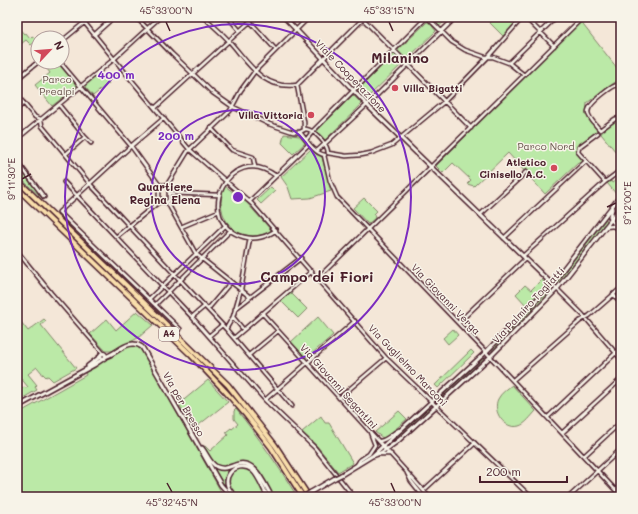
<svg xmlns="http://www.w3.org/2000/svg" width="638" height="514" font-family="Mali,sans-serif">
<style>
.green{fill:#bbe9a7;stroke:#828469}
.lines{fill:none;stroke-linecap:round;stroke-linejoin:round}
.street-casing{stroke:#4a1f2b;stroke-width:5.5}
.secondary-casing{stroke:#4a1f2b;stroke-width:6}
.highway-casing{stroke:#4a1f2b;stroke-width:7}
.street{stroke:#f7f3e8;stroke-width:2.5}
.secondary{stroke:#f7f3e8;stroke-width:3}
.highway{stroke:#f9deab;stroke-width:4}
.secondary-bridge-casing{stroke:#4a1f2b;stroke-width:6;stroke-linecap:butt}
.secondary-bridge{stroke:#f7f3e8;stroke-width:3}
.ticks{fill:none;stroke:#4a1f2b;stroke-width:1.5}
.ring{fill:none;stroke:#7b2cbf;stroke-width:2}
.poi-dot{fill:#d1495b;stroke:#f7f3e8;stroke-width:1.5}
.labels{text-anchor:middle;stroke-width:3;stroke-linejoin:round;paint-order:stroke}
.shield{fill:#f7f3e8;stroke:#7e5f64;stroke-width:1}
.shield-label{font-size:9px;font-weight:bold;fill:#4a1f2b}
.street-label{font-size:10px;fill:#4a1f2b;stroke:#f7f3e8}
.park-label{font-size:10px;fill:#66524a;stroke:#f7f3e8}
.poi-label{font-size:10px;font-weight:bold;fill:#4a1f2b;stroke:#f7f3e8;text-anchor:end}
.neighbourhood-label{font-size:11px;font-weight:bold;fill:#4a1f2b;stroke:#f7f3e8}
.district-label{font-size:14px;font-weight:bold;fill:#4a1f2b;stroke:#f7f3e8}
.centre{fill:#7b2cbf;stroke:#f7f3e8;stroke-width:2}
.ring-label{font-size:12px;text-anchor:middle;font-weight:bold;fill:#7b2cbf;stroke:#f7f3e8;stroke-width:3;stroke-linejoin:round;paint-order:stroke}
.neatline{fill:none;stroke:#4a1f2b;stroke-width:1.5}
.ticks-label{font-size:10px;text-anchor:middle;fill:#4a1f2b}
</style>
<rect width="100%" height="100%" fill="#f4e7d8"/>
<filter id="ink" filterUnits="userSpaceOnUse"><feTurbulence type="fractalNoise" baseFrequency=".025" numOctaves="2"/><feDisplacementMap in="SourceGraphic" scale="8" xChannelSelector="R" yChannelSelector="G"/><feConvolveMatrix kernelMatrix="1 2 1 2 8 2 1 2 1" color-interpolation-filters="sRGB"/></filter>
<g filter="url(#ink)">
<path class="green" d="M432,17H450L438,27L431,20Z
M484,17H508L515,23L503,36Z
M580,21L621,73V81L618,80L587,103L586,114L598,130L578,146L577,153L583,161L580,164L578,163L545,194L508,153L474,186L467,184L471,180L453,163L443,173L436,166Z
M427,22H429L436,31L406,60L398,52V50Z
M17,26L24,34L26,33L30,38L32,36L38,40L31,45L26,40L17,47Z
M394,54L403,62V63L366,99L359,91V89Z
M42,62H57L78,86L52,106L35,85L50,73Z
M100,73L109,83L93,96L85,87V85Z
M353,95L362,104L325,140L317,132L318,130Z
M617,121L621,126V158L601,134L602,132L614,122Z
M284,134L299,136L305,143L293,154L282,143Z
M311,149L316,154L322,157L331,191L310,198L292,199L288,187L281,177Z
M17,165L43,199L17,175Z
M621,176V189L617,195L607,183L611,181L612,183Z
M225,186L247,203L271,230L269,232C238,247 211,216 225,186Z
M271,187L275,191L261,204L257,200Z
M364,198L377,211L374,214L375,218L368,224L353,208Z
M606,219L607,222L559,284L557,283L569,266Z
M542,279L545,284L543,289L526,305L516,294L525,285L531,290Z
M551,291L552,292L551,294L492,353H491L494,347L544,295Z
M290,292L307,309L298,318L281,301Z
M137,311L153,325L138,338L112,351H106L90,334L107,319L116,330Z
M318,317L333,335L308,357H305L291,342Z
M44,319L46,321L41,325L76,368L53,381L48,376L46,377L43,374L42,375V373L37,367L28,374L37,385L35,387L37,390L23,398H20L17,396V393L24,387L26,388L28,387L19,376L17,377V325L21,322L28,331Z
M453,329L458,335L448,344L443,338Z
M134,346L139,348L144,354L224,497H17V414L86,375L85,371L128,347Z
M471,350L474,353L438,388L435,385Z
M483,358H485L475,369L441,400L439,401L437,400Z
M208,380L228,402L195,428L193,426L191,427L179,404Z
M512,385L536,411C531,416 526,424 519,426C504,430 492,411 498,399C501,393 507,389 512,385Z
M429,407L431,408V409L396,441L391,443Z
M236,409C258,437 278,465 296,495L293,497H273L257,469L248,463L221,467L211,461L203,447L205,446L210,451L228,435L226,432L231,428L232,429L238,424L234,419V411Z
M399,411L407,419L384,439L375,432Z
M321,416L325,423H329L353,463L338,472L317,446L302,432Z
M212,465C229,473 224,468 239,465C254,463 264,486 270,497C264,491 262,480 256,473C254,471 250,470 247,469C231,462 226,473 226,488Z
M239,468C255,468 259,484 267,497H239C227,490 224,474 239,468Z"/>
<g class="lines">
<g class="street-casing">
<path id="street" d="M80,17L114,59L189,149L252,204L386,358L531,497
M136,17L172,54L213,93L233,107L269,124L293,132H300
M204,17C212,25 221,32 229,41C249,63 262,90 297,85L365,17
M228,17L240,31
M246,17L276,50
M362,17L363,19L471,128
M427,17L452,42L465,50L485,57H493L509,63L524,75
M525,17L554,46
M94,35L114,17
M62,41L85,22
M60,62L131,146L160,186
M509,63L556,17
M17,79L38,62
M297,85L304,122V129
M17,95L35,117L41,119L42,126L90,184L226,329L292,406
M59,105L85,137L66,154
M155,108L255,17
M17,109L24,103
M164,118L131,146L59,212L180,329
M620,118L615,119L600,130C597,126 588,118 588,112C588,104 613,84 621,84
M211,128L232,150L253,157L255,167
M300,132L306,129C314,130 328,144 328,153
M300,132C306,140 315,154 325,155
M598,133L579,147L578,152L605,182
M85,137L91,143
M17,139L114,59L160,17
M306,140L313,131L427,17
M317,151L370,102L456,17
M328,153L346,156L361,155L371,153L392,145L445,101L488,57L523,17
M324,155L330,181L337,197L483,349L621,496
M17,161L44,197
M64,182L192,317L265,400L315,448L354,497
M161,185H167L169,187V200L167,202H161L159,200V187Z
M167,185L188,151L230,111L241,90L255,71L309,17
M169,193L219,195
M250,201L309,144
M167,202L196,254L250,297
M480,215L526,172
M611,220L621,231
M181,227L219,211
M605,227L613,226L616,228
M276,230C267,237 255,240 244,237C191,222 229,140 276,176
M116,237L160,201
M504,238L586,161
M17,251L51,293L104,354
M523,256L605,182L621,170
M318,278L579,21L578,17
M557,289L583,315L621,359
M613,294L621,303
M149,299L226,225
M155,305L231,230
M208,309L231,282
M235,309L301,258
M262,313L413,479L429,497
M192,317L205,306
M233,317L243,329
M458,323L525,259
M226,329L233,317L241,289L250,238
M209,336L222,325
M234,338L312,271
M249,355L278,331
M513,380L580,321L589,316L621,288
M339,398L386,358
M265,400L355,321
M17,401L20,406
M548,417L621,348
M562,433L621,379
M380,441C388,440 392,433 399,430
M380,454H391
M584,456L621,422
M357,465L360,460L369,454L375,445L370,432
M406,471L411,481L424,497
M424,490L475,443
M616,490L621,486
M569,497L621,449"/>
</g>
<g class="secondary-casing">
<path id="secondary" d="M284,17L370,108L557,289
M611,220L610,216L612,209
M100.5 356a2.5 2.5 0 1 1 5 0a2.5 2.5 0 1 1-5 0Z
M105,357C117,354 129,337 142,347L221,485L232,497
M88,366L101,356
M17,407L94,365L103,359
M202,448C207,454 210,464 217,467C224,470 229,467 235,465C255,457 264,484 272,497
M372,456L486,352L550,286L621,195
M341,475L372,456C382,454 391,446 399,440L490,357L557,289L621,207
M311,492L335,478
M237,497C214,481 236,458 252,470C259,476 263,489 268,497"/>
</g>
<g class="highway-casing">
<path id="highway" d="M17,180L129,288L228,385L275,445L309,497
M17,188L191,355L225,391L246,415L271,447L303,497"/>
</g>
<use href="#street" class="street"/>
<use href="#secondary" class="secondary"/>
<use href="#highway" class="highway"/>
<g class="secondary-bridge-casing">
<path id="secondary-bridge" d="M335,478L341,475
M303,497L311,492"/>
</g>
<use href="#secondary-bridge" class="secondary-bridge"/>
</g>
</g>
<path class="ticks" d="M166,22L170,31M389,22L393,31M22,179L31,174M607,207L616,203M167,483L172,492M391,483L395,492"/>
<g class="ring">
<circle cx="238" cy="197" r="87"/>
<circle cx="238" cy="197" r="173"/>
</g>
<g class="poi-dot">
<circle cx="395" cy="88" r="4"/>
<circle cx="311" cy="115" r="4"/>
<circle cx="554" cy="168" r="4"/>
</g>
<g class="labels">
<rect class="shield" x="159" y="327" width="20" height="14" rx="3"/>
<g class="shield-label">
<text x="169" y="337">A4</text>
</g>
<g class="street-label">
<text transform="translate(351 76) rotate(46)" y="4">Viale Cooperazione</text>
<text transform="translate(446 299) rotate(46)" y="4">Via Giovanni Verga</text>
<text transform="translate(528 305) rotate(-47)" y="4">Via Palmiro Togliatti</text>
<text transform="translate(408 365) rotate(46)" y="4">Via Guglielmo Marconi</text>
<text transform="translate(339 386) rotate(48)" y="4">Via Giovanni Segantini</text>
<text transform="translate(184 404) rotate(60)" y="4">Via per Bresso</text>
</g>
<g class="park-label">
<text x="57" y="83">Parco<tspan x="57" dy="12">Prealpi</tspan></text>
<text x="546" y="150">Parco Nord</text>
</g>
<g class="poi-label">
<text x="403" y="92" text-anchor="start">Villa Bigatti</text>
<text x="303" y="119">Villa Vittoria</text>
<text x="546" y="166">Atletico<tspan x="546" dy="12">Cinisello A.C.</tspan></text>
</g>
<g class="neighbourhood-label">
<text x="165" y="191">Quartiere<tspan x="165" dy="13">Regina Elena</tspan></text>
</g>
<g class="district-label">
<text x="400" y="63">Milanino</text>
<text x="317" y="282">Campo dei Fiori</text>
</g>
</g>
<circle cx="238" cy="197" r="6" class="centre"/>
<g class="ring-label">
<text x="116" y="79">400 m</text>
<text x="176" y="140">200 m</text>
</g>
<rect width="638" height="514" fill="none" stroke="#f7f3e8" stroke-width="44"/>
<g transform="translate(50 50) rotate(64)"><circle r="19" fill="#f7f3e8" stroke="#b29e9c"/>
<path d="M0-3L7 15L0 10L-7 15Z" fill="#d1495b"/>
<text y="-6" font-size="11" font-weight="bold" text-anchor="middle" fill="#4a1f2b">N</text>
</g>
<path d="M480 476v6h87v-6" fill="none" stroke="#4a1f2b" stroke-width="2"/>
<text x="486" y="476" font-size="12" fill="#4a1f2b" stroke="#f7f3e8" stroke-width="3" paint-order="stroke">200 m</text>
<rect x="22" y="22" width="594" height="470" class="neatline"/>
<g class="ticks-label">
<text x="166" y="14">45°33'00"N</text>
<text x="389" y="14">45°33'15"N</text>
<text transform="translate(11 179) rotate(-90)" y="4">9°11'30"E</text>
<text transform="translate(627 203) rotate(-90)" y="4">9°12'00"E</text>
<text x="172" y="506">45°32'45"N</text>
<text x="395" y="506">45°33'00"N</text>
</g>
</svg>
